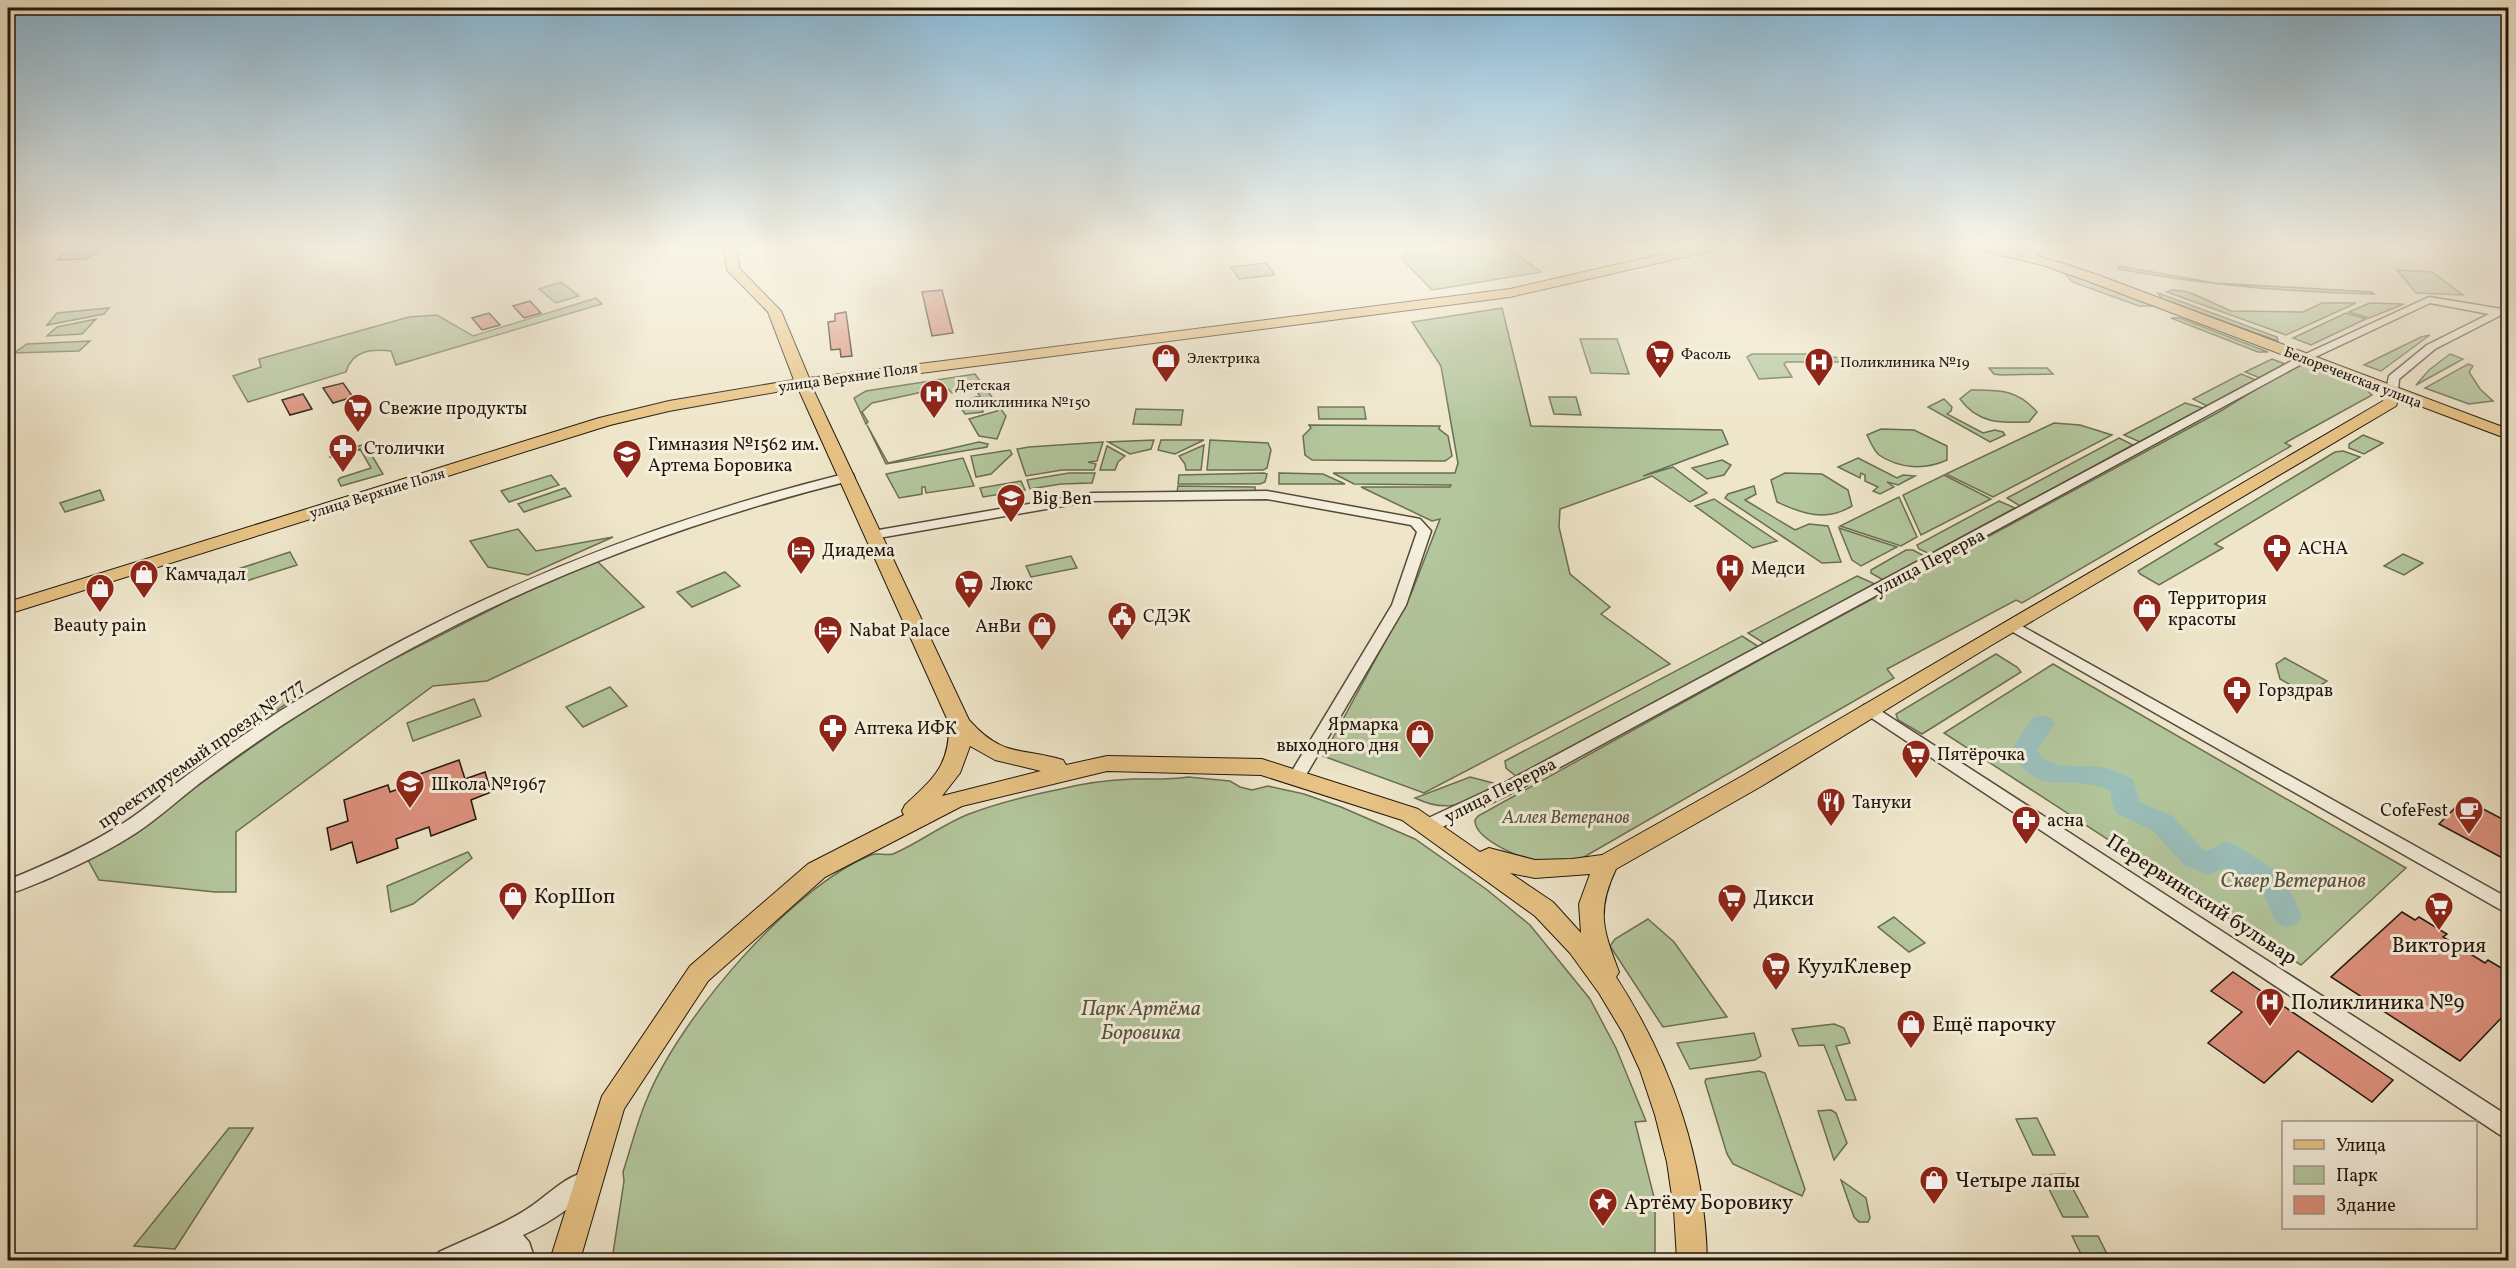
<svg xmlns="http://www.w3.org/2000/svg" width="2516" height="1268" font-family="Vollkorn,serif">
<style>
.green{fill:#b3c69c;stroke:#6a6e54;stroke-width:1.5}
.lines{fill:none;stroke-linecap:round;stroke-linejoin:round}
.river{fill:#9abeba;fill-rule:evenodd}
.building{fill:#dd907d;stroke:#20160c;stroke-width:1.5}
.minor-casing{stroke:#544a3c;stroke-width:3}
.major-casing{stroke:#20160c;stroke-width:2}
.minor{fill:#f5efdd;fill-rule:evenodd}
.major{fill:#e8c385;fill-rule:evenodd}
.labels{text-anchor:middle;stroke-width:6;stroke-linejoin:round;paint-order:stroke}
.far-poi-label{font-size:15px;fill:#20160c;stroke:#f5efdd;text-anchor:start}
.far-street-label{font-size:15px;fill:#20160c;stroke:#f5efdd}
.poi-label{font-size:18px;fill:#20160c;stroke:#f5efdd;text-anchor:start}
.street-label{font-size:18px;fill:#20160c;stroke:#f5efdd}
.park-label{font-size:18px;font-style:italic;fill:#53543e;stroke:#f5efdd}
.near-park-label{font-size:21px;font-style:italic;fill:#53543e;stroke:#f5efdd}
.near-poi-label{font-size:21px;fill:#20160c;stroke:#f5efdd;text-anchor:start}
.near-street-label{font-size:21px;fill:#20160c;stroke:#f5efdd}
</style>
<rect width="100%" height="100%" fill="#efe6ca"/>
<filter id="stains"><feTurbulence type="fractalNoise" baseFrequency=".00333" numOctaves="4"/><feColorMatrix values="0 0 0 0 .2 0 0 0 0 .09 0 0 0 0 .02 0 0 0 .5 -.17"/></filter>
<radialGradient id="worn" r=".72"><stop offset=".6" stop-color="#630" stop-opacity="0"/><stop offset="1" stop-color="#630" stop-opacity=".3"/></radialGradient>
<path class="green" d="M1407,247H1507L1541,272L1432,290L1401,258L1405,254Z
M1266,263L1275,275L1239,279L1231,267Z
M2118,266L2215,283L2372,292L2374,294C2288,292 2203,285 2119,269Z
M2397,270L2432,272L2463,295L2416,293Z
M2068,274L2155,306H2139L2073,282L2066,275Z
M561,282L579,296L556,303L539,289Z
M2172,290L2184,291L2198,296L2231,311L2303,312L2322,303H2356L2286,335L2167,292Z
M2158,293L2277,337L2278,341L2162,299Z
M596,298L602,304L396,365L391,351C372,349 352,350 346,372L248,402L233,376L261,367L259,359L409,317L437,315L473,336Z
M2370,303L2402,304H2404L2369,318L2349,312Z
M109,308L104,314L47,325L57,313Z
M1502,308L1531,426L1722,430L1728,444L1643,476L1673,467L1707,493L1690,502L1652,476L1560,509L1559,527L1570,574L1610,607L1601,614L1670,664L1424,793L1323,756L1411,594L1440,519L1432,521L1361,487H1450L1451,485L1354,484L1333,473H1455L1458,463L1441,366L1412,322Z
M2346,313L2366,319L2311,345L2293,338Z
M2171,318H2180L2268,352H2258Z
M96,319L82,334L47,336L57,327Z
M2430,335L2381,371L2364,365L2421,337Z
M1580,339H1617L1629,374L1591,373Z
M90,341L79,351L14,353L27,344Z
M1752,354H1825L1833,357L1855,359L1862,369H1849L1840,362H1786L1784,364L1792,377L1759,379L1747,357Z
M2450,354L2463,359L2416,385L2429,370Z
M2272,359L2285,364L2260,378L2245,372Z
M2297,364H2306L2362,385L2372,395L2285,443L2291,446L2022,603L2016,600L1887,669L1894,678L1584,857C1573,861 1559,865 1547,864C1529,862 1474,841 1475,820L1478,816L1774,652L2219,412Z
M2468,364L2473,366L2469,372L2480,389L2493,401L2469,404L2425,388Z
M1989,368H2047L2053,374L2001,375L1994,374Z
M975,374L1006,416L997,439L979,436L969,419L997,411L991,403L981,405L983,412L965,414L958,404L960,401L980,396L975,389L952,393L948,389H936L872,403L862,412L868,422L866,424L854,398L866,391Z
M2241,374L2256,380L2207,406L2193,399Z
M1971,390C1999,390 2017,389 2037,412L2029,422C2001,423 1978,424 1960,399Z
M1549,397H1576L1581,415L1554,414Z
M1944,399L1952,407L1951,411L1947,414L1983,433L1995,430L2003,432L2005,435L1990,442L1928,407Z
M2185,403L2203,408L2140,442L2124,435Z
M1318,407H1364L1366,419H1319Z
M1136,409L1183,410L1181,425L1133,424Z
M2054,423L2080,425L2112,435L1993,497L1946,474Z
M867,425L888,463L979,442L988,444L987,447L886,464Z
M1309,425L1440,426L1439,429L1448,436L1452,456L1445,461L1312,460L1305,455L1303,436L1311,428Z
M1881,429L1914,430L1947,446V460C1925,470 1900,469 1879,455C1874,451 1870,441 1867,435Z
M2363,435L2383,443L2364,454L2349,448V444Z
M2119,438L2133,445L2020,506L2007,498Z
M1154,440L1151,449L1130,454L1108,442Z
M1161,440H1204L1175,454L1158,450Z
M1210,440L1268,443L1271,450L1267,468L1263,470H1207Z
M1103,442L1097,461L1088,462L1096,464L1094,470H1062L1026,476L1017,449L1029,447Z
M365,444L383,474L341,486L338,480L340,478L371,468L360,449L337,459L330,457L334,454Z
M1204,445L1201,470H1186L1185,464L1179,456Z
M1107,446L1125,456L1118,462L1115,470H1100Z
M1010,450L1012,454L991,474L976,477L971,456Z
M2343,451L2360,457L2215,544L2223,548L2159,585L2140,574L2138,571L2335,452Z
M963,458L974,486L926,493L925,487H922V494L899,498L886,474Z
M1858,458L1897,478L1903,475L1915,476L1898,485L1887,482L1894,487L1880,494L1873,491L1878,487L1865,481V475L1861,473L1860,478L1838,467Z
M1722,460L1731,465L1724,475L1707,479L1692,468Z
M1069,473H1095L1092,483L1061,484L1030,489L1027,480Z
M1264,473L1267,474L1265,482L1260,484H1178L1179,475Z
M1279,473L1323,474L1345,484H1279Z
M1785,473L1822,474L1848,490L1852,506C1826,522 1803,514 1777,502L1771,480Z
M551,475L559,485L509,502L501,491Z
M1944,475L1991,499L1921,535L1903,495Z
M1021,481L1025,490L983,497L980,488Z
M1178,486L1255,487V492H1177Z
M1754,486L1756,494L1745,500L1795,530L1809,524L1828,526L1841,562L1822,563L1725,498L1728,494Z
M565,488L571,496L524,512L518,504Z
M100,490L104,500L65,512L60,503Z
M1899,497L1917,537L1901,546L1840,526Z
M1714,499L1777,541L1753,548L1695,506Z
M1999,501L2015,508L1930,554L1919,549L1917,545Z
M1839,528L1897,547L1861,566L1852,560Z
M518,529L536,551L613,537L528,575L488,567L470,541Z
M1906,550H1913L1926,557L1883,580L1871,573V570Z
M290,552L297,565L243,582L238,569Z
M2403,554L2423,563L2404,575L2384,566Z
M1071,556L1077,568L1031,577L1026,566Z
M597,561L644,607L487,681L433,686L236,832V892H215L99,880L88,860L125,837L316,702L374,669L543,583Z
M725,572L740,586L692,607L677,592Z
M1857,576L1875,584L1765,644L1748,633Z
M1742,636L1759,647L1522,773L1516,776L1506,768L1505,761Z
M1996,654L2017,667L2021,672L1922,734L1898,720L1896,714Z
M2285,658L2327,681L2307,694L2280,679L2276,664Z
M2053,664L2406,868L2301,965L1944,733Z
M610,687L627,706L583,727L566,707Z
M278,695L292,700L259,722L245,717Z
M474,699L481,716L413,741L407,723Z
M1188,777L1230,781L1240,787L1252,790L1268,786L1304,794L1341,807L1415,839L1486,889L1530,925L1590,999L1616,1048L1646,1121L1635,1122L1655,1201V1260H612L624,1181L623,1172C631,1148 637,1122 647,1099C679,1019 790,888 871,855C877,852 886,856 893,854C919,843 943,824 969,814C998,803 1031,795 1061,789C1084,783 1110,780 1133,779C1152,779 1169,780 1188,777Z
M1470,777L1497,784C1466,802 1451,815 1415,798Z
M468,852L472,858L413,904L391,912L387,886Z
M1894,917L1925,943L1909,952L1878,927Z
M1648,919L1674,942L1727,1017L1663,1027L1610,946L1615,939Z
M1834,1024L1844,1028L1850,1043L1836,1046L1856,1100H1846L1824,1045L1799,1046L1792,1029Z
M1754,1033L1761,1056L1755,1060L1690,1069L1677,1043Z
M1759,1071L1765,1073L1805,1189L1802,1196L1733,1164L1727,1154L1705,1082L1706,1079Z
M1831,1110L1836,1113L1847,1143L1834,1160L1818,1111Z
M2037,1118L2055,1155H2033L2016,1119Z
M229,1128H253L175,1249L134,1246Z
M2065,1174L2088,1217H2063L2042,1175Z
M1841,1180L1866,1198L1870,1218L1868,1222H1859L1854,1217Z
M2072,1236H2098L2110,1260H2084Z"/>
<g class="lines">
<path class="river" d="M2042,715L2051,718L2055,724L2037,750C2049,772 2080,764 2101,767C2112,769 2123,774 2133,779L2140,802L2172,816L2204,850L2207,851L2226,842L2236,845L2283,876L2302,915L2298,923L2287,927L2276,923L2263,892L2226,867L2209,875L2184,865L2152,830L2117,814L2113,807L2110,791C2072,771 2036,802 2011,750L2033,718Z"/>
</g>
<path class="building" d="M74,247H104L86,259L56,260Z
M942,290L953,333L932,336L922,292Z
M530,301L541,313L524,318L513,306Z
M846,312L852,356L841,357L840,349L831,350L828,322L835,321V314Z
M489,313L500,325L482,330L472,318Z
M343,383L353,397L333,403L323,388Z
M303,394L312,409L290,415L282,400Z
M459,760L465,779L485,772L491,792L471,800L476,819L431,836L429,827L396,839L398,848L357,863L352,842L331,850L327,828L348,821L344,800L388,785L390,792L418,782L417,775Z
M2464,799L2508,822V861L2439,824Z
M2402,912L2415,920L2419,917L2447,934L2443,937L2485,963L2488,960L2508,972V1011L2460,1061L2331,977Z
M2233,972L2393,1080L2372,1102L2298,1051L2264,1083L2208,1043L2242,1012L2211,991Z"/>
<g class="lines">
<g class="minor-casing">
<path id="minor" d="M1989,247H2014L2009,250L1989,251Z
M2032,247H2042L2033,260H2025L2024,258Z
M2429,297L2502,309L2507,312L2435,349L2399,379L2398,391L2392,395L2386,391L2389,376L2427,345L2489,314L2430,303L2309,360L1518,790L1436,830L1430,831L1424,830L1421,825L1424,820L1506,782L2301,356Z
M848,473L853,474L854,477L853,480C662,527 481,600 314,705C275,729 237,755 200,783C179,799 159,818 136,833C110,850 81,864 52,877C37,883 23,890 8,894V880C47,864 86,847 122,824C146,809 167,790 190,773C227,746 265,720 304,696C475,592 654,521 848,473Z
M1267,491L1415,518L1420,519L1431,531L1406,605L1303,780H1291L1289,776L1392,605L1417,532L1411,525L1267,499L1092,501L873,539L866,535L873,531L1092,493Z
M2011,620L2508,898V914L2006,628L2004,625Z
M1870,704L2508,1116V1138L2500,1135L1864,713L1862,709L1864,705Z
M579,1174L587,1177L590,1184C581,1204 543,1226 523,1235L529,1242L535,1260H513L510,1254L486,1253L471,1260H436L439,1252C467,1239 498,1227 524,1211C543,1200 559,1181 579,1174Z"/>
</g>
<g class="major-casing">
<path id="major" d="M724,247H736L740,269L781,311L809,378L1510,289L1693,247H1717L1711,251L1510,297L812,387L969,720C1003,758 1020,747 1063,760L1066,765L1107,756L1262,759L1418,809L1480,852L1489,848L1535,860L1572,859L1602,855L1744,775L2383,401L2384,393L2088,281L2042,265L1979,250L1978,247C2019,247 2059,262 2098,275L2508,429V439L2399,398L2396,406L1990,646L1760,787L1616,869C1596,911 1603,930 1619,972L1616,977C1671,1062 1705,1159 1707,1260H1677L1674,1210L1667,1162L1655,1115L1640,1070L1623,1033L1599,993L1570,953L1535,916L1402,820L1261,775L1107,771L962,806L825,877L708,981L624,1109L580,1260H550L602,1096L690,966L808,864L904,815L902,811L905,805C934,778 950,765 949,723L798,388L669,411L610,425L8,614V602L599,418L669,401L794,380L768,312L727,270ZM970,746L995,760L1041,771L942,796L960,773ZM1510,873L1535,878L1590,874L1579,904L1581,933L1553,902Z"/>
</g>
<use href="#minor" class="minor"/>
<use href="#major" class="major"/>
</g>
<linearGradient id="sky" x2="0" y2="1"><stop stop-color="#89b8d6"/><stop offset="0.58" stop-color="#f8f4e7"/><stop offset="1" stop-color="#f8f4e7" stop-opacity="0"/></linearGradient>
<rect width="2516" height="425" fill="url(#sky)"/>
<defs>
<g id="supermarket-pin" transform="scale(1.5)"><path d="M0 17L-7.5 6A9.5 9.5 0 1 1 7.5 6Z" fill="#8f2418" stroke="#f5efdd"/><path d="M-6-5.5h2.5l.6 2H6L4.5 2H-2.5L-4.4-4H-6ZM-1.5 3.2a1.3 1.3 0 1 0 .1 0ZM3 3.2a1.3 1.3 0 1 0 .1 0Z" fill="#fff"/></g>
<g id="shop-pin" transform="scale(1.5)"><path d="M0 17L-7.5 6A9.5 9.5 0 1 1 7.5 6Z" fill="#8f2418" stroke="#f5efdd"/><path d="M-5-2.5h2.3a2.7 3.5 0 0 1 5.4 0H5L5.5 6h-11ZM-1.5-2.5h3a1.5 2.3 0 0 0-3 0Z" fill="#fff"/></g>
<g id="hospital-pin" transform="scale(1.5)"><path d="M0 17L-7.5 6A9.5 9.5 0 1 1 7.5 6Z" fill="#8f2418" stroke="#f5efdd"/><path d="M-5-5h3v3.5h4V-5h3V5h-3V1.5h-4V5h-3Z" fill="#fff"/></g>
<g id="pharmacy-pin" transform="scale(1.5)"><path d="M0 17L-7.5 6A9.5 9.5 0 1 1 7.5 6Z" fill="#8f2418" stroke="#f5efdd"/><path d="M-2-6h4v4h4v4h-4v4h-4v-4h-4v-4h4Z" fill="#fff"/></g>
<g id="school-pin" transform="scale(1.5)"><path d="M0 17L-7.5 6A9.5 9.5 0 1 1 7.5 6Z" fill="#8f2418" stroke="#f5efdd"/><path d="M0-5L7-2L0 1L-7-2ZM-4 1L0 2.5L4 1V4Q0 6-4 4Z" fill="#fff"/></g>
<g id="hotel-pin" transform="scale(1.5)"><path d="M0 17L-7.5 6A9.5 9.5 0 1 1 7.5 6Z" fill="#8f2418" stroke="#f5efdd"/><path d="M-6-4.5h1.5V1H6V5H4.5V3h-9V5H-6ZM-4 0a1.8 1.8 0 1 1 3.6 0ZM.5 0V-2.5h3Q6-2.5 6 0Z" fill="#fff"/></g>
<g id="civic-pin" transform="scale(1.5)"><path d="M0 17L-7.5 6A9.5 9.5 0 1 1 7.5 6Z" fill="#8f2418" stroke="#f5efdd"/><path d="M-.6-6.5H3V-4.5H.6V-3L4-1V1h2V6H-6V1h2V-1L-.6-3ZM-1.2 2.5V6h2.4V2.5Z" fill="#fff"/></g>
<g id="restaurant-pin" transform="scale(1.5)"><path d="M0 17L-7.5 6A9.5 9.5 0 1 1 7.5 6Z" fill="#8f2418" stroke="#f5efdd"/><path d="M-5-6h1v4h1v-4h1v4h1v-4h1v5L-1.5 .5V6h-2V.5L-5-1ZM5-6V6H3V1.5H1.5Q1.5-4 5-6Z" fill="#fff"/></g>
<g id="cafe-pin" transform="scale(1.5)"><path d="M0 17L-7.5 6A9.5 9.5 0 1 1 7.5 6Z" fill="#8f2418" stroke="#f5efdd"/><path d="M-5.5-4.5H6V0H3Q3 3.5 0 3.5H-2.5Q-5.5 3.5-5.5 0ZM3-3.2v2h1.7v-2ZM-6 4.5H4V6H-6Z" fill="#fff"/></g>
<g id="sight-pin" transform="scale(1.5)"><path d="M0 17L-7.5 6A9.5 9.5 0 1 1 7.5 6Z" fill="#8f2418" stroke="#f5efdd"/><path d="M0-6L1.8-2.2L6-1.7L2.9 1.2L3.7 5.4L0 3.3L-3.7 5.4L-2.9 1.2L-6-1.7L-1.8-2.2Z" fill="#fff"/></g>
</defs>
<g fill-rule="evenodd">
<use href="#supermarket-pin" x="1660" y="354"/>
<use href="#shop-pin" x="1166" y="358"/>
<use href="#hospital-pin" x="1819" y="362"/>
<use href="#hospital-pin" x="934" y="394"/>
<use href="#supermarket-pin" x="358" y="408"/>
<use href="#pharmacy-pin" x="343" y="448"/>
<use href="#school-pin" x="627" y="454"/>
<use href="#school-pin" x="1011" y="498"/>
<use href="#pharmacy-pin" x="2277" y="548"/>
<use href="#hotel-pin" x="801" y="550"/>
<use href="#hospital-pin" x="1730" y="568"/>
<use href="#shop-pin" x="144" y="574"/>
<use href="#supermarket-pin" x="969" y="584"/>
<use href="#shop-pin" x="100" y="588"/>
<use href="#shop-pin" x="2147" y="608"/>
<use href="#civic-pin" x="1122" y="616"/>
<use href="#shop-pin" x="1042" y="626"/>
<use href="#hotel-pin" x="828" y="630"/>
<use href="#pharmacy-pin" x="2237" y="690"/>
<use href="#pharmacy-pin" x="833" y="728"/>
<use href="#shop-pin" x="1420" y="734"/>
<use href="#supermarket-pin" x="1916" y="754"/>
<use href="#school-pin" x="410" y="784"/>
<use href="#restaurant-pin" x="1831" y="802"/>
<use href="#cafe-pin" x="2469" y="810"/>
<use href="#pharmacy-pin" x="2026" y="820"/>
<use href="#shop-pin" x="513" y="896"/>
<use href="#supermarket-pin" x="1732" y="898"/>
<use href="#supermarket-pin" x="2439" y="906"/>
<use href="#supermarket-pin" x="1776" y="966"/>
<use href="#hospital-pin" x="2270" y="1002"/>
<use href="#shop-pin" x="1911" y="1024"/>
<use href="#shop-pin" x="1934" y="1180"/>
<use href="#sight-pin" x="1603" y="1202"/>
</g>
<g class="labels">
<g class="far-poi-label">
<text x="1681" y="359">Фасоль</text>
<text x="1187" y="363">Электрика</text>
<text x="1840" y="367">Поликлиника №19</text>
<text x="955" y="390">Детская<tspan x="955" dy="17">поликлиника №150</tspan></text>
</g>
<g class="far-street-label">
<text transform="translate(848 377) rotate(-8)" y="5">улица Верхние Поля</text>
<text transform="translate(2353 377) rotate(21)" y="5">Белореченская улица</text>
<text transform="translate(377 493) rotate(-17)" y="5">улица Верхние Поля</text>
</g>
<g class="poi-label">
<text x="379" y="414">Свежие продукты</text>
<text x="648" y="450">Гимназия №1562 им.<tspan x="648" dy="21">Артема Боровика</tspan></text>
<text x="364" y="454">Столички</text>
<text x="1032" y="504">Big Ben</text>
<text x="2298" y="554">АСНА</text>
<text x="822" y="556">Диадема</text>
<text x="1751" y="574">Медси</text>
<text x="165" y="580">Камчадал</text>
<text x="990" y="590">Люкс</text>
<text x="2168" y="604">Территория<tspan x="2168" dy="21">красоты</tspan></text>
<text x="1143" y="622">СДЭК</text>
<text x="100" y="631" text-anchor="middle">Beauty pain</text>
<text x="1021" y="632" text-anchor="end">АнВи</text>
<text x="849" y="636">Nabat Palace</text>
<text x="2258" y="696">Горздрав</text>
<text x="1399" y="730" text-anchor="end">Ярмарка<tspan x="1399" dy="21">выходного дня</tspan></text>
<text x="854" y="734">Аптека ИФК</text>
<text x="1937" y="760">Пятёрочка</text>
<text x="431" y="790">Школа №1967</text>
<text x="1852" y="808">Тануки</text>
<text x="2448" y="816" text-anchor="end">CofeFest</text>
<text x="2047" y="826">асна</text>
</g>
<g class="street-label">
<text transform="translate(1929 562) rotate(-28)" y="6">улица Перерва</text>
<text transform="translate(201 753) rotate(-35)" y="6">проектируемый проезд № 777</text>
<text transform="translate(1500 790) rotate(-27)" y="6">улица Перерва</text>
</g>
<g class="park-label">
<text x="1566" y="823">Аллея Ветеранов</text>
</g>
<g class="near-park-label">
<text x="2293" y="887">Сквер Ветеранов</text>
<text x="1141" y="1015">Парк Артёма<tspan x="1141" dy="24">Боровика</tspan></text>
</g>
<g class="near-poi-label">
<text x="534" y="903">КорШоп</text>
<text x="1753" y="905">Дикси</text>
<text x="2439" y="952" text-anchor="middle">Виктория</text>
<text x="1797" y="973">КуулКлевер</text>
<text x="2291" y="1009">Поликлиника №9</text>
<text x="1932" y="1031">Ещё парочку</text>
<text x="1955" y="1187">Четыре лапы</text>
<text x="1624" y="1209">Артёму Боровику</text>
</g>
<g class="near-street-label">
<text transform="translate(2202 899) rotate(33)" y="7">Перервинский бульвар</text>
</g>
</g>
<rect width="2516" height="1268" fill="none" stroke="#efe6ca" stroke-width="30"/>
<rect x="9" y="9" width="2498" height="1250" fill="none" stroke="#20160c" stroke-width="3"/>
<rect x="15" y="15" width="2486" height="1238" fill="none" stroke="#20160c" stroke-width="1.5"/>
<rect x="2282" y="1121" width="195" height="108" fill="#f5efdd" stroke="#a09889" stroke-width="1.5"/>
<rect x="2294" y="1140" width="30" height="9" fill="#e8c385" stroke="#a09889" stroke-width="1.5"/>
<text x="2336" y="1151" font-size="18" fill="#20160c">Улица</text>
<rect x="2294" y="1166" width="30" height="18" fill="#b3c69c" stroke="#a09889" stroke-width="1.5"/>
<text x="2336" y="1181" font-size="18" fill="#20160c">Парк</text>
<rect x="2294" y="1196" width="30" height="18" fill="#dd907d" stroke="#a09889" stroke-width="1.5"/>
<text x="2336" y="1211" font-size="18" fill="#20160c">Здание</text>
<rect width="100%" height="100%" filter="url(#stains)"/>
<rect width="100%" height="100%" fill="url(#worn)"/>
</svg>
